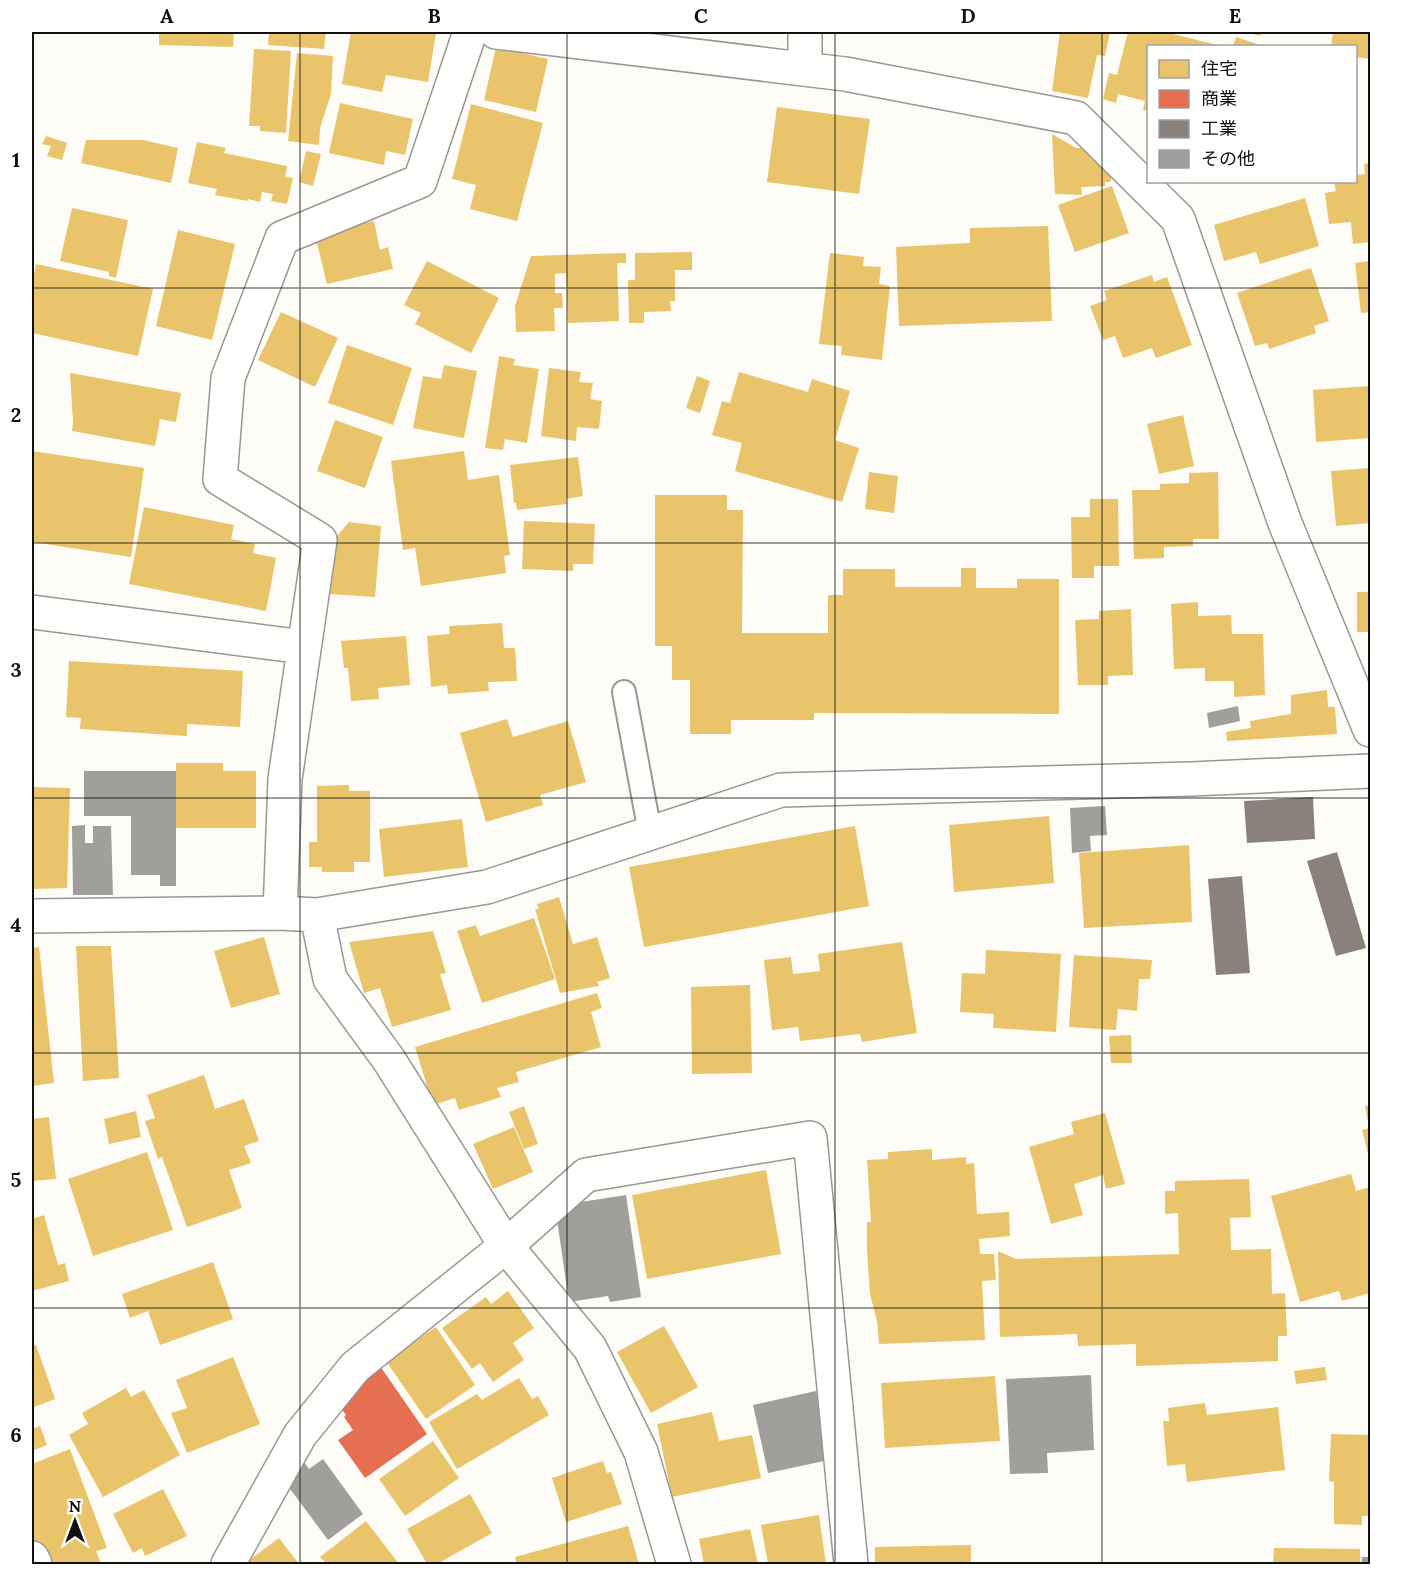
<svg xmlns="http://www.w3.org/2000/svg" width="1402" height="1596" font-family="Lora,'Noto Sans JP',serif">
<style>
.homes{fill:#e9c46a}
.shops{fill:#e76f51}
.industry{fill:#8a817c}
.building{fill:#a19f9c}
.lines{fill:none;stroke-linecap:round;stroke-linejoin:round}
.service-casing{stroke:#979795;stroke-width:26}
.minor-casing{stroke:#979795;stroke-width:36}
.service{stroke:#fffffe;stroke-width:22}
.minor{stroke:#fffffe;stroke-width:33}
.grid{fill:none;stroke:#111;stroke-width:1.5;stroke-opacity:0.55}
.neatline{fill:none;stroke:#111;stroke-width:2}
.grid-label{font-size:20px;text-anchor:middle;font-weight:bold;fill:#111}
</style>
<rect width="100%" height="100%" fill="#fdfcf7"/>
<path class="homes" d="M159,32H234L233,47L159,45Z
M269,32H326L324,49L268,45Z
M351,32L436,33L428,82L386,75L382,92L342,84Z
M1060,32H1110L1105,56L1097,55L1088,98L1052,91Z
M1128,32H1165L1221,46H1148V111L1143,110L1145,101L1118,94L1116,103L1103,99L1109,73L1117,75Z
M1247,32H1262L1260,36Z
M1333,32H1370V59L1356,57V46H1331Z
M1236,37L1263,46H1233Z
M496,47L548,59L536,112L484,100Z
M254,49L291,51L286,133L260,131V126H249Z
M297,53L333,56L331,94L320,128L319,145L288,141Z
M340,103L413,119L405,155L386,151L384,165L329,153Z
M471,104L543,123L517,221L470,209L476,185L452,179Z
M777,107L870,119L859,194L767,182Z
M1052,134L1076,148H1099L1110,166L1111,182H1105V186L1081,187L1082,195L1055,194Z
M46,136L67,143L62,160L47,156L51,146L42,144Z
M86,140H143L178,148L171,183L81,163Z
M197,142L226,148L224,153L287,166L285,177L293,178L287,204L271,201L273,194L262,192L260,202L248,199L247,201L215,195L217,189L188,183Z
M306,151L321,154L313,186L299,182Z
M1370,163V242L1353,244L1351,222L1329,224L1325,193L1336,191L1334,182H1356V175L1365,174L1364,164Z
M1112,186L1129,233L1075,252L1058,205Z
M1305,198L1319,246L1260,264L1256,252L1224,261L1214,225Z
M72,208L128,220L116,278L109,276V272L60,261Z
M374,221L380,250L388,247L393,269L327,284L315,235Z
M1048,226L1052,321L899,326L896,247L970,243V228Z
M178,230L235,244L212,340L156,326Z
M692,252V270H675V301H670L671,311L644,312V323H629L628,280H635V253Z
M626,253V263H617L619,321L568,323L566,273L555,274V293H562L563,308H554L555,331L516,332L515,306L531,256Z
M830,253L864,257L863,266L881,267L879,284L890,286L882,360L841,355L842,346L819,344Z
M427,261L499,298L471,353L415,324L421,313L404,305Z
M1370,261V312L1361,313L1355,263Z
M36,264L153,289L138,356L32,333V286Z
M1311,268L1329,321L1314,326L1316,333L1269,349L1267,343L1255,346L1237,293Z
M1152,275L1154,282L1167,277L1192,345L1156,358L1152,348L1123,358L1115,336L1103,340L1090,306L1107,300L1104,291Z
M281,312L338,338L315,387L258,360Z
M347,345L412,368L393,425L328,403Z
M499,356L515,359L513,365L539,369L527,443L505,439L503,450L485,448Z
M444,365L477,371L464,438L413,428L423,376L441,379Z
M549,368L581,372L579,382L593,383L590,399L602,401L599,429L577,427L576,441L541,436Z
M739,372L808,392L812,379L850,391L835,440L859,448L842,502L735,471L742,443L712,435L722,401L730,403Z
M70,373L181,393L176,422L160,419L155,446L72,431L73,422Z
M697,376L710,381L700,413L686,408Z
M1370,386V438L1316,442L1313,390Z
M1183,415L1194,466L1159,474L1147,424Z
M335,420L383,437L365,488L317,471Z
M32,451L144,468L131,557L32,542Z
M464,451L468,480L499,475L510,555L504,556L506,573L421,586L415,548L403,550L391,461Z
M578,457L583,496L566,499L567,504L517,510L516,503H514L510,465Z
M1370,468V523L1336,526L1331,471Z
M869,472L898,476L894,513L865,509Z
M1218,472L1219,539H1193V546L1164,547V558L1134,559L1132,490H1160V484L1189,483V473Z
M655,495H727V510H743L742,633H828V595H843V569H895V587H961V568H976V588H1017V579H1059V714L814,713V720H731V734H690V680H672V646H655Z
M1090,499H1118L1119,566H1094V578H1072L1071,517H1090Z
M144,507L234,525L231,539L255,544L253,553L276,558L266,611L129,584Z
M524,521L595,524L593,564H573V571L522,569Z
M349,522L381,526L375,597L330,594L333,541Z
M1357,592H1370V632H1357Z
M1198,602V616L1231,615L1232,634H1263L1265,695L1234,697V681H1205V668L1174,669L1171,604Z
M1131,609L1133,675L1108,676V685H1078L1075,620L1099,619V611Z
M502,623L504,648H515L517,681L488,682L489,691L448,694L447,685L431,687L427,636L450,634L449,626Z
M406,636L410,685L378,688L379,699L351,701L348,668H344L341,641Z
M69,661L243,671L240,727L187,724V736L80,729L81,718L66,717Z
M1327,690L1328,707H1335L1337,734L1227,741L1226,732L1251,728L1250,721L1291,714V695Z
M507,719L513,737L568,721L586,782L540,795L543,805L486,822L460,733Z
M176,763H223V771H256V828H176Z
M349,785V791H370V862H354V872H322V867H309V842H317V786Z
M32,787L70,788L67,888L32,889Z
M1049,816L1054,883L954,892L949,825Z
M462,819L468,867L384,877L379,829Z
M855,826L869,906L644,947L629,867Z
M1189,845L1192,922L1084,928L1079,853Z
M559,897L573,944L597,937L610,978L597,982L599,986L560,993L535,909H539L537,904Z
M534,918L555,979L482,1003L457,931L476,925L480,936Z
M433,931L446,973L440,974L451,1010L392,1027L380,988L364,993L349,942Z
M264,937L280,994L231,1008L214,951Z
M902,942L917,1033L862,1042L860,1034L800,1041L798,1027L772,1030L764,960L791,957L793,974L820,971L818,954Z
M76,946H111L119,1078L83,1081Z
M39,947L54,1083L32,1086V948Z
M986,950L1061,954L1056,1032L993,1028L994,1014L960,1012L962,973L985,974Z
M1074,955L1152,960L1150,979H1139L1137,1011L1118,1009L1116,1030L1069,1027Z
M750,985L752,1073L692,1074L691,987Z
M597,993L602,1008L591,1012L601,1047L516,1072L519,1082L497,1088L501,1097L459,1110L455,1098L433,1105L415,1047Z
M1131,1035L1132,1063H1111L1109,1036Z
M204,1075L215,1109L244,1099L259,1141L244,1146L251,1163L229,1170L242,1208L187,1227L162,1157L158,1159L145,1121L155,1118L147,1095Z
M1370,1105V1162L1362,1130L1369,1128L1365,1106Z
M524,1106L538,1144L524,1149L509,1112Z
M136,1111L141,1137L109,1144L104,1119Z
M1105,1113L1125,1184L1106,1189L1103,1175L1074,1184L1083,1215L1051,1224L1029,1147L1074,1134L1071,1122Z
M49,1117L56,1179L32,1181V1119Z
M514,1127L533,1172L493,1189L473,1144Z
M932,1149V1160L966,1157V1164L974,1163L977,1214L1009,1212L1010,1236L979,1239L980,1254H994L996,1280L982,1281L985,1340L879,1344L877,1321L870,1294L867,1250V1222H871L867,1160L888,1159V1152Z
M147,1152L173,1230L93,1256L68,1179Z
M766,1170L781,1254L647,1279L632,1195Z
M1351,1174L1356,1191L1370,1187V1293L1342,1301L1339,1291L1300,1302L1271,1196Z
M1249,1179L1251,1217L1230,1218L1231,1250L1271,1249L1272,1294L1285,1293L1287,1336H1278V1361L1136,1366V1344L1078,1346L1077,1334L1000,1337L998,1251L1016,1259L1179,1254L1178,1213L1165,1214V1191H1175V1181Z
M44,1215L58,1265L65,1263L69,1281L32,1291V1219Z
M213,1262L233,1319L160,1345L148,1311L130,1318L122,1294Z
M508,1291L534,1328L513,1343L524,1360L493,1382L480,1363L472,1369L442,1328L486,1297L491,1304Z
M664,1326L698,1387L651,1413L617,1352Z
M436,1327L475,1385L426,1419L386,1361Z
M36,1345L55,1399L32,1408V1346Z
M233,1357L260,1424L187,1453L171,1413L187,1408L176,1380Z
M1325,1367L1327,1380L1296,1384L1294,1371Z
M995,1376L1000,1441L885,1448L881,1383Z
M519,1378L532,1399L538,1396L549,1415L457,1469L429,1422L477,1394L482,1400Z
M126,1388L131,1397L144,1390L180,1455L103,1497L69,1435L88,1424L82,1413Z
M1205,1403L1207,1415L1278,1407L1285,1470L1187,1482L1185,1464L1167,1466L1163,1421H1169L1168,1408Z
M712,1412L719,1441L752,1435L761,1478L672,1497L657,1424Z
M40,1426L47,1445L32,1451V1429Z
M1331,1434L1370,1435V1516H1362V1525L1334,1524V1482L1329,1481Z
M433,1441L459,1478L405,1516L379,1479Z
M70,1449L107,1548L96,1551L101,1564H50L42,1544L36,1547L32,1534V1464Z
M603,1461L607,1473L611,1472L622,1504L566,1522L552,1478Z
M163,1489L187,1536L145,1556L142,1548L133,1553L113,1514Z
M470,1494L492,1533L437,1564H427L407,1529Z
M819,1515L826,1564H768L761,1525Z
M366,1521L399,1564H327L320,1557Z
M628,1526L639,1564H517L515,1557Z
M750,1529L758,1564H704L699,1539Z
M279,1538L299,1564H244Z
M971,1545V1564H875V1547Z
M1274,1548L1360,1549V1564H1273Z"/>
<path class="shops" d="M380,1366L427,1434L365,1478L338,1440L353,1430L344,1417L346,1415L340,1407Z"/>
<path class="industry" d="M1313,797L1315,839L1247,843L1244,801Z
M1337,852L1366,948L1336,956L1307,861Z
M1242,876L1250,973L1216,975L1208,879Z"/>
<path class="building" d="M1238,706L1240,721L1209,728L1207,713Z
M84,771H176V886H160V875H131V816H84Z
M1105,806L1107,835L1090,836L1091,851L1072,853L1070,808Z
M85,825V843H93V826H111L113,895H73L72,826Z
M626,1195L641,1297L610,1302L608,1296L569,1302L555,1206Z
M1091,1375L1094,1450L1047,1453L1048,1473L1010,1474L1006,1379Z
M816,1391L829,1460L768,1473L753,1405Z
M323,1459L363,1514L328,1540L282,1478L304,1462L309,1469Z
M1362,1557H1370V1564H1362Z"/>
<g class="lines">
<g class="service-casing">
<path id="service" d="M624,692L650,833"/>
</g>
<g class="minor-casing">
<path id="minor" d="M496,32L845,74L1076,118L1178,219L1285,523L1370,730
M805,69V32
M32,612L304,647
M280,913L285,779L320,540L220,479L228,378L282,238L420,181L470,32
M317,915L330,979L389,1060L506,1246L590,1348L641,1452L674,1564
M32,916L280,913L317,915L487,887L781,790L1191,779L1370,771
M32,1558L35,1564
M228,1564L300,1435L355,1367L506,1246L586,1175L810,1138L851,1564"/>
</g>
<use href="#service" class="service"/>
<use href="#minor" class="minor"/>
</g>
<path class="grid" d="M300,32V1564M567,32V1564M835,32V1564M1102,32V1564M32,288H1370M32,543H1370M32,798H1370M32,1053H1370M32,1308H1370"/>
<rect width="1402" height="1596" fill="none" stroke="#ffffff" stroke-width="66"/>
<rect x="1147" y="45" width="210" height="138" fill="#ffffff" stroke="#a0a0a0" stroke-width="1.5"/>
<rect x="1159" y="60" width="30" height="18" fill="#e9c46a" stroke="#a0a0a0" stroke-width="1.5"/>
<text x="1201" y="75" font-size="18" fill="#111111">住宅</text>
<rect x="1159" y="90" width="30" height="18" fill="#e76f51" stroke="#a0a0a0" stroke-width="1.5"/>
<text x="1201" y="105" font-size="18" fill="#111111">商業</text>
<rect x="1159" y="120" width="30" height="18" fill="#8a817c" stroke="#a0a0a0" stroke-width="1.5"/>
<text x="1201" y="135" font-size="18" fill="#111111">工業</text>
<rect x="1159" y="150" width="30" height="18" fill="#a19f9c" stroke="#a0a0a0" stroke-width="1.5"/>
<text x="1201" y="165" font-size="18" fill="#111111">その他</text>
<g transform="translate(75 1521)" stroke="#ffffff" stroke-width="4.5" paint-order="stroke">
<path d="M0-4.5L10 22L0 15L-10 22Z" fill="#111111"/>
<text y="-9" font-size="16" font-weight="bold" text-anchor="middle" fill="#111111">N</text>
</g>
<rect x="33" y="33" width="1336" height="1530" class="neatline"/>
<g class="grid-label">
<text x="167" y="23">A</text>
<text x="434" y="23">B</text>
<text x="701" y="23">C</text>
<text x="968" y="23">D</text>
<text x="1235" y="23">E</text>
<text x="16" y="167">1</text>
<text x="16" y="422">2</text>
<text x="16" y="677">3</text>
<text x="16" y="932">4</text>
<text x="16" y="1187">5</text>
<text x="16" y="1442">6</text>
</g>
</svg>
